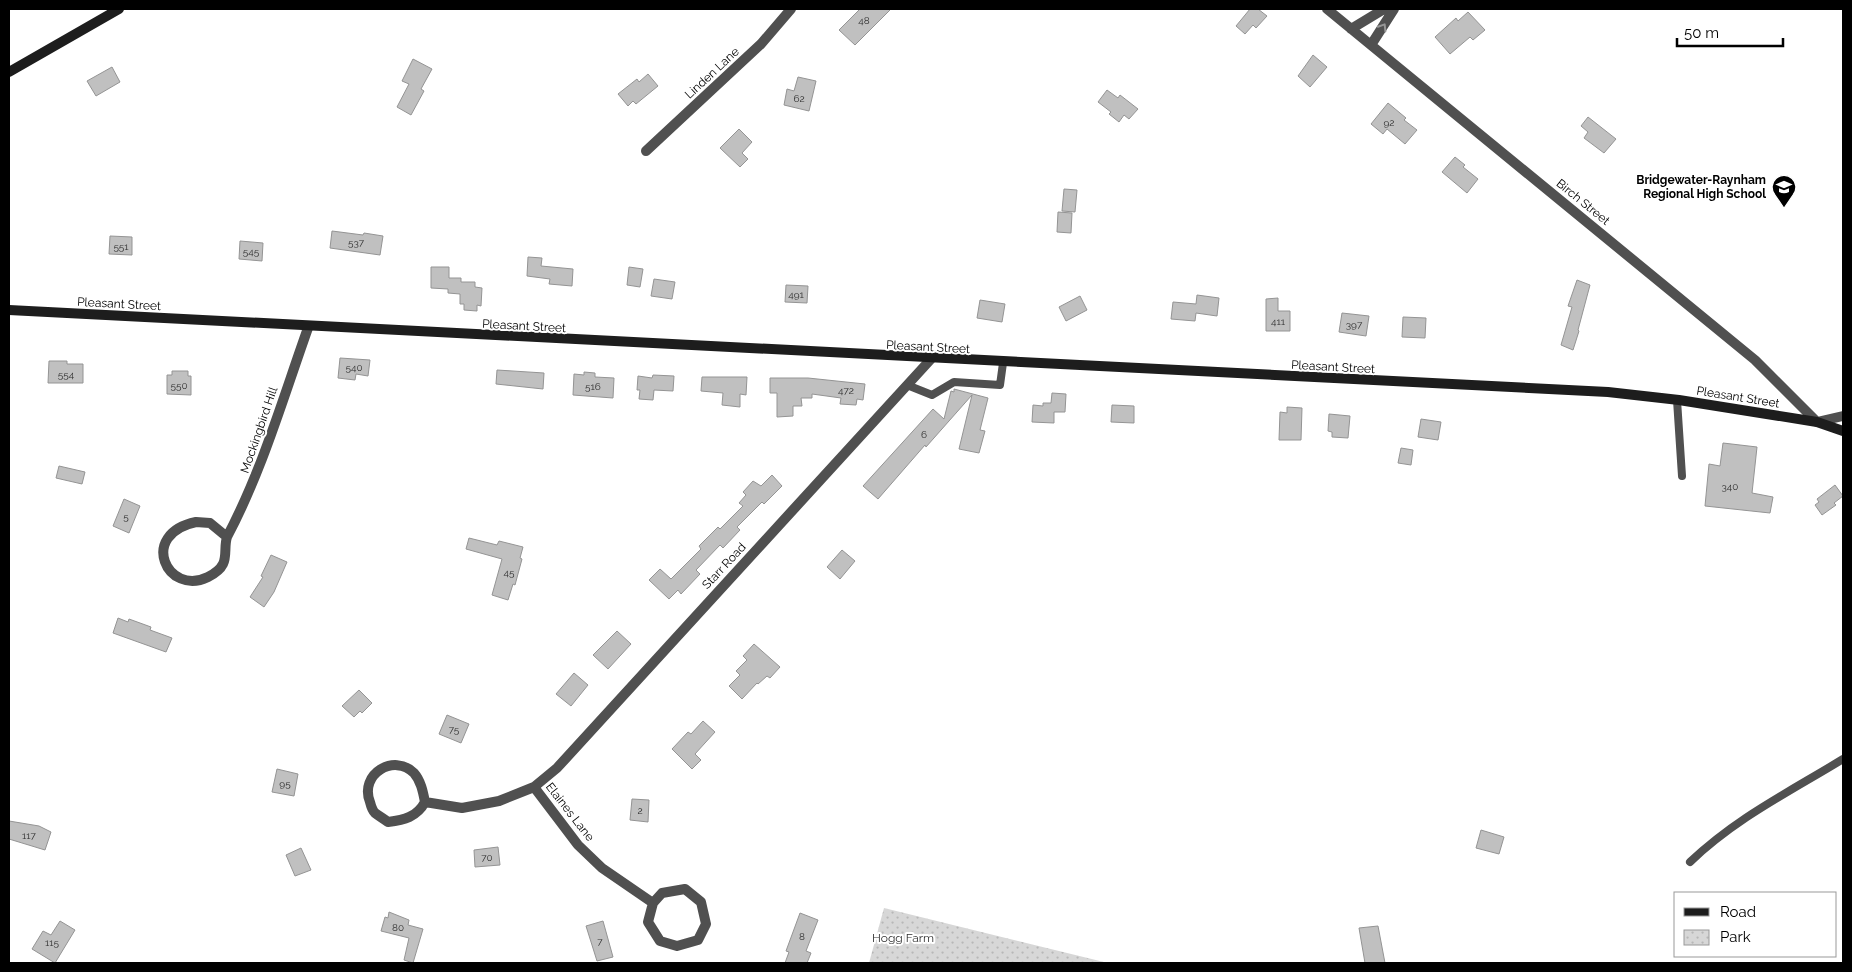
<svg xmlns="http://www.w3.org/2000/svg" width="1852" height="972" font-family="Raleway,sans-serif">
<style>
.park{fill:url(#park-dots)}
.building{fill:#c0c0c0;stroke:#949494}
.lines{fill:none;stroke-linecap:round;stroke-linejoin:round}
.service{stroke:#505050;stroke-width:8}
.minor{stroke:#505050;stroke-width:10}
.secondary{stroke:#1d1d1d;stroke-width:10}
.oneway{stroke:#969696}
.labels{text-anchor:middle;stroke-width:4;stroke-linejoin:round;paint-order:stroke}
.number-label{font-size:10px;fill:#303030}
.street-label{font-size:12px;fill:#000;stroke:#fff}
.poi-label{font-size:12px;font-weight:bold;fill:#000;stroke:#fff;text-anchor:end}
.park-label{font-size:12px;fill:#2e2e2e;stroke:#fff}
</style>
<defs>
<pattern id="park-dots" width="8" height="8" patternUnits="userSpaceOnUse" patternTransform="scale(1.25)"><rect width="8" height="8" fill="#d7d7d7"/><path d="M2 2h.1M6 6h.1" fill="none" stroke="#b7b7b7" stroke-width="1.8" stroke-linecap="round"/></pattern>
</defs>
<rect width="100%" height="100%" fill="#fff"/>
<path class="park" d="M884,908L1108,963H869Z"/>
<path class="building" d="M860,9H891L855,45L839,30Z
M1250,9H1258L1267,16L1256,28L1253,25L1245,34L1236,26Z
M1468,12L1485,30L1473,40L1470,37L1450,54L1435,37L1456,18L1458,21Z
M1313,55L1327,67L1310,87L1298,76Z
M413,59L432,69L421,89L424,91L411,115L397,107L409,84L402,81Z
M112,67L120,82L96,96L87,81Z
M648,74L658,86L636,104L633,101L628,106L618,94L637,79L639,82Z
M798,77L816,81L809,111L784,105L787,89L794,91Z
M1107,90L1118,98L1120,95L1138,109L1129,119L1124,115L1119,122L1109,114L1111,112L1098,102Z
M1388,103L1406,118L1404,120L1417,130L1405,144L1387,129L1383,134L1371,124Z
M1588,117L1616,139L1604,153L1584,138L1588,132L1581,126Z
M739,129L752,142L742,153L748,159L740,167L720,148Z
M1455,157L1465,165L1463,167L1478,179L1467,193L1442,172Z
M1064,189L1077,190L1075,212L1062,211Z
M1058,212L1072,213L1071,233L1057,232Z
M332,231L363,235L364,233L383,236L380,255L330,248Z
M110,236L132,237V255L109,254Z
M240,241L263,243L262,261L239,259Z
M528,257L542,258L541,266L573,269L572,286L549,284L550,279L527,276Z
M431,267H449V278H461V282H475V287L482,288L481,306L477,305V311L464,310V304H460V294L448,293V289L431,288Z
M629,267L643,269L640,287L627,285Z
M654,279L675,282L672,299L651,296Z
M1577,280L1590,285L1578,330L1579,331L1573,350L1561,345L1572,307L1568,306Z
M786,285L808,286L807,303L785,302Z
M1197,295L1219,298L1217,316L1196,313L1195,321L1171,319L1173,302L1196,304Z
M1080,296L1087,310L1066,321L1059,307Z
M1278,298V311H1290V331H1266V299Z
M980,300L1005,304L1002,322L977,318Z
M1342,313L1369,316L1366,336L1339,332Z
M1403,317L1426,318L1425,338L1402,337Z
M340,358L370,360L368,376L356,374L355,380L338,378Z
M49,361H67V364H83V383H48Z
M497,370L544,373L543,389L496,384Z
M172,371H188V376H191V395L167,394V375H172Z
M584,372L595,373V377L614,378L613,398L573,395L574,374L584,375Z
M653,375L674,376L673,391L654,390L653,400L639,399L640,390H637L638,376L652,378Z
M702,377H747L746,395L740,394V407L722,405L723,393L701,391Z
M770,378H808L865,384L863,400L857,399L856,405L840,404L841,398L812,394V398H801L802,406H793V416L777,417V393H770Z
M954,389L988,398L980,430L985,431L979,453L959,449L972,395L926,447L925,445L878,499L863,486L933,409L944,419L951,391L954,392Z
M1052,393L1066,394L1065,412H1054V423L1032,422L1033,405L1043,406V403H1051Z
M1112,405L1134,406V423L1111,422Z
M1287,407L1302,408L1301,440H1279L1280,412L1287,413Z
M1329,414L1350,416L1348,438L1332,437V432L1328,431Z
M1421,419L1441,422L1438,440L1418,437Z
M1723,443L1757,447L1752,493L1773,497L1770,513L1705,506L1709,464L1720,466Z
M1401,448L1413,450L1411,465L1398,463Z
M59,466L85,472L82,484L56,478Z
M772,475L782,486L764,504L762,502L737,527L740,530L723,548L720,545L696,570L700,574L681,594L678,590L669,599L649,580L660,569L671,579L701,549L699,546L718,527L720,529L743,506L739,503L746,495L743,492L753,481L761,486Z
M1835,485L1843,496L1834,503L1836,505L1822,515L1815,505L1819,502L1817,499Z
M124,499L140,506L129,533L113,526Z
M469,538L497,545L499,541L523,547L520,558L522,559L515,585L513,584L508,600L492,595L502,559L466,549Z
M842,550L855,561L840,579L827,567Z
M271,555L287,562L274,592L264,607L250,597L263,577L261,576Z
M118,618L128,622L129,619L151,627L150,630L172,638L166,652L113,633Z
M617,631L631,644L608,669L593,655Z
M754,644L780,667L770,678L767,676L758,684L757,683L742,699L729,686L740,675L736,671L747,660L743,656Z
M574,673L588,685L571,706L556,694Z
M359,690L372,703L362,713L360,711L354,717L342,706Z
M447,715L469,724L461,743L439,734Z
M703,721L715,732L695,754L701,760L692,769L672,749L688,732L691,734Z
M277,769L298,774L294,796L272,792Z
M632,799L649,800L648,822L630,820Z
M9,821L39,826L51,832L45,850L9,839Z
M1481,830L1504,837L1499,854L1476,848Z
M498,847L500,865L475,867L474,850Z
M301,848L311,870L295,876L286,855Z
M389,912L409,920L408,925L423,929L413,963L404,960L409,938L381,931L385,917L388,918Z
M800,913L818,920L806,951L811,953L807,963H785L789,952L786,951Z
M60,921L75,930L55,963L32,949L43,931L51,935Z
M603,921L613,957L597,961L586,926Z
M1378,926L1385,963H1365L1359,928Z"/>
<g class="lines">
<path class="service" d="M907,385L932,395L954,382L1000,385L1003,363
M1677,400L1682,476
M1690,862C1736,818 1789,792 1843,759"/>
<path class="minor" d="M1327,9L1755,360L1817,422L1843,416
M1351,29L1384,9
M1371,45L1394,9
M646,151L761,44L791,9
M196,522L210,523L227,537C224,546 227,556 223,564C220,570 214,574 208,577C167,597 138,534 196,522Z
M227,537C262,471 283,398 308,328
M534,787L557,768L931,359
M425,802C417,817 404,820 388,822C384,819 379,816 375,813C372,810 371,806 370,802C359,774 394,753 414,773C421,781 423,792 425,802L462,808L499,801L534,787L578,845L602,868L653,903L662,893L685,889L701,902L706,924L698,940L677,946L660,941L648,922L653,903"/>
<path class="secondary" d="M9,72L119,9
M9,310C542,342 1075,368 1608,392L1679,400L1817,422L1843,431"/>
</g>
<defs><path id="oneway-chevron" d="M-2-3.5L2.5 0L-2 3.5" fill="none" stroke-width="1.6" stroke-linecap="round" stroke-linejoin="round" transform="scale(1.25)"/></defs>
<use class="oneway" href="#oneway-chevron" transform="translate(1383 27) rotate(-58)"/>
<defs>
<g id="school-pin" transform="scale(1.25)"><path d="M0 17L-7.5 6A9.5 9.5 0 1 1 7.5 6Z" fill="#000" stroke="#fff"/><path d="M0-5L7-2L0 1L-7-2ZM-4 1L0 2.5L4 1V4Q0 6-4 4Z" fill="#fff"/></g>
</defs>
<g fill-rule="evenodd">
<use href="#school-pin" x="1784" y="187"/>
</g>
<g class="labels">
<g class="number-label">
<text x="864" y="24">48</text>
<text x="799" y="102">62</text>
<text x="1389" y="126">92</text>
<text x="356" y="246">537</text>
<text x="121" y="250">551</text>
<text x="251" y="255">545</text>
<text x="796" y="298">491</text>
<text x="1278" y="325">411</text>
<text x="1354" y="328">397</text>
<text x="354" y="371">540</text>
<text x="66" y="378">554</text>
<text x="179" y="389">550</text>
<text x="593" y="390">516</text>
<text x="846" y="394">472</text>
<text x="924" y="438">6</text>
<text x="1730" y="490">340</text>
<text x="126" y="520">5</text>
<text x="509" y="576">45</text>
<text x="454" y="733">75</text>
<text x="285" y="787">95</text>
<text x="640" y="814">2</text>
<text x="29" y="839">117</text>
<text x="487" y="861">70</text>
<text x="398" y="931">80</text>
<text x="802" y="940">8</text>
<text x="600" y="945">7</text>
<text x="52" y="946">115</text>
</g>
<g class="street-label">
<text transform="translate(712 73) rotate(-43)" y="4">Linden Lane</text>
<text transform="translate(1583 202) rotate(39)" y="4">Birch Street</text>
<text transform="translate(119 304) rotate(3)" y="4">Pleasant Street</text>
<text transform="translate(524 326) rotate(3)" y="4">Pleasant Street</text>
<text transform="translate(928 347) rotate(3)" y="4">Pleasant Street</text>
<text transform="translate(1333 367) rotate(3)" y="4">Pleasant Street</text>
<text transform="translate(1738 397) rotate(9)" y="4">Pleasant Street</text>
<text transform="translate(259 430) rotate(-71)" y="4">Mockingbird Hill</text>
<text transform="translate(724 566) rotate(-47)" y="4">Starr Road</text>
<text transform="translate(570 812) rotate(52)" y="4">Elaines Lane</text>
</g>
<g class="poi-label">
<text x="1766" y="184">Bridgewater-Raynham<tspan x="1766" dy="14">Regional High School</tspan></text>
</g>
<g class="park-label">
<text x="903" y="942">Hogg Farm</text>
</g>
</g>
<rect width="1852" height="972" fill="none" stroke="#000000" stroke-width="20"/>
<rect x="1674" y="892" width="162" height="65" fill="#ffffff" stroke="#999999"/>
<rect x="1684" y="908" width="25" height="8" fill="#1d1d1d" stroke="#999999"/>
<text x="1720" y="917" font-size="15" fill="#000000">Road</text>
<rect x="1684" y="930" width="25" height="15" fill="url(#park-dots)" stroke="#999999"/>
<text x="1720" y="942" font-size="15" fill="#000000">Park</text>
<path d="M1677 38v8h106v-8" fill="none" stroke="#000000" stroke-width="2.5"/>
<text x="1684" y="38" font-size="15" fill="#000000" stroke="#ffffff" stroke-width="4" paint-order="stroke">50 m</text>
</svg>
